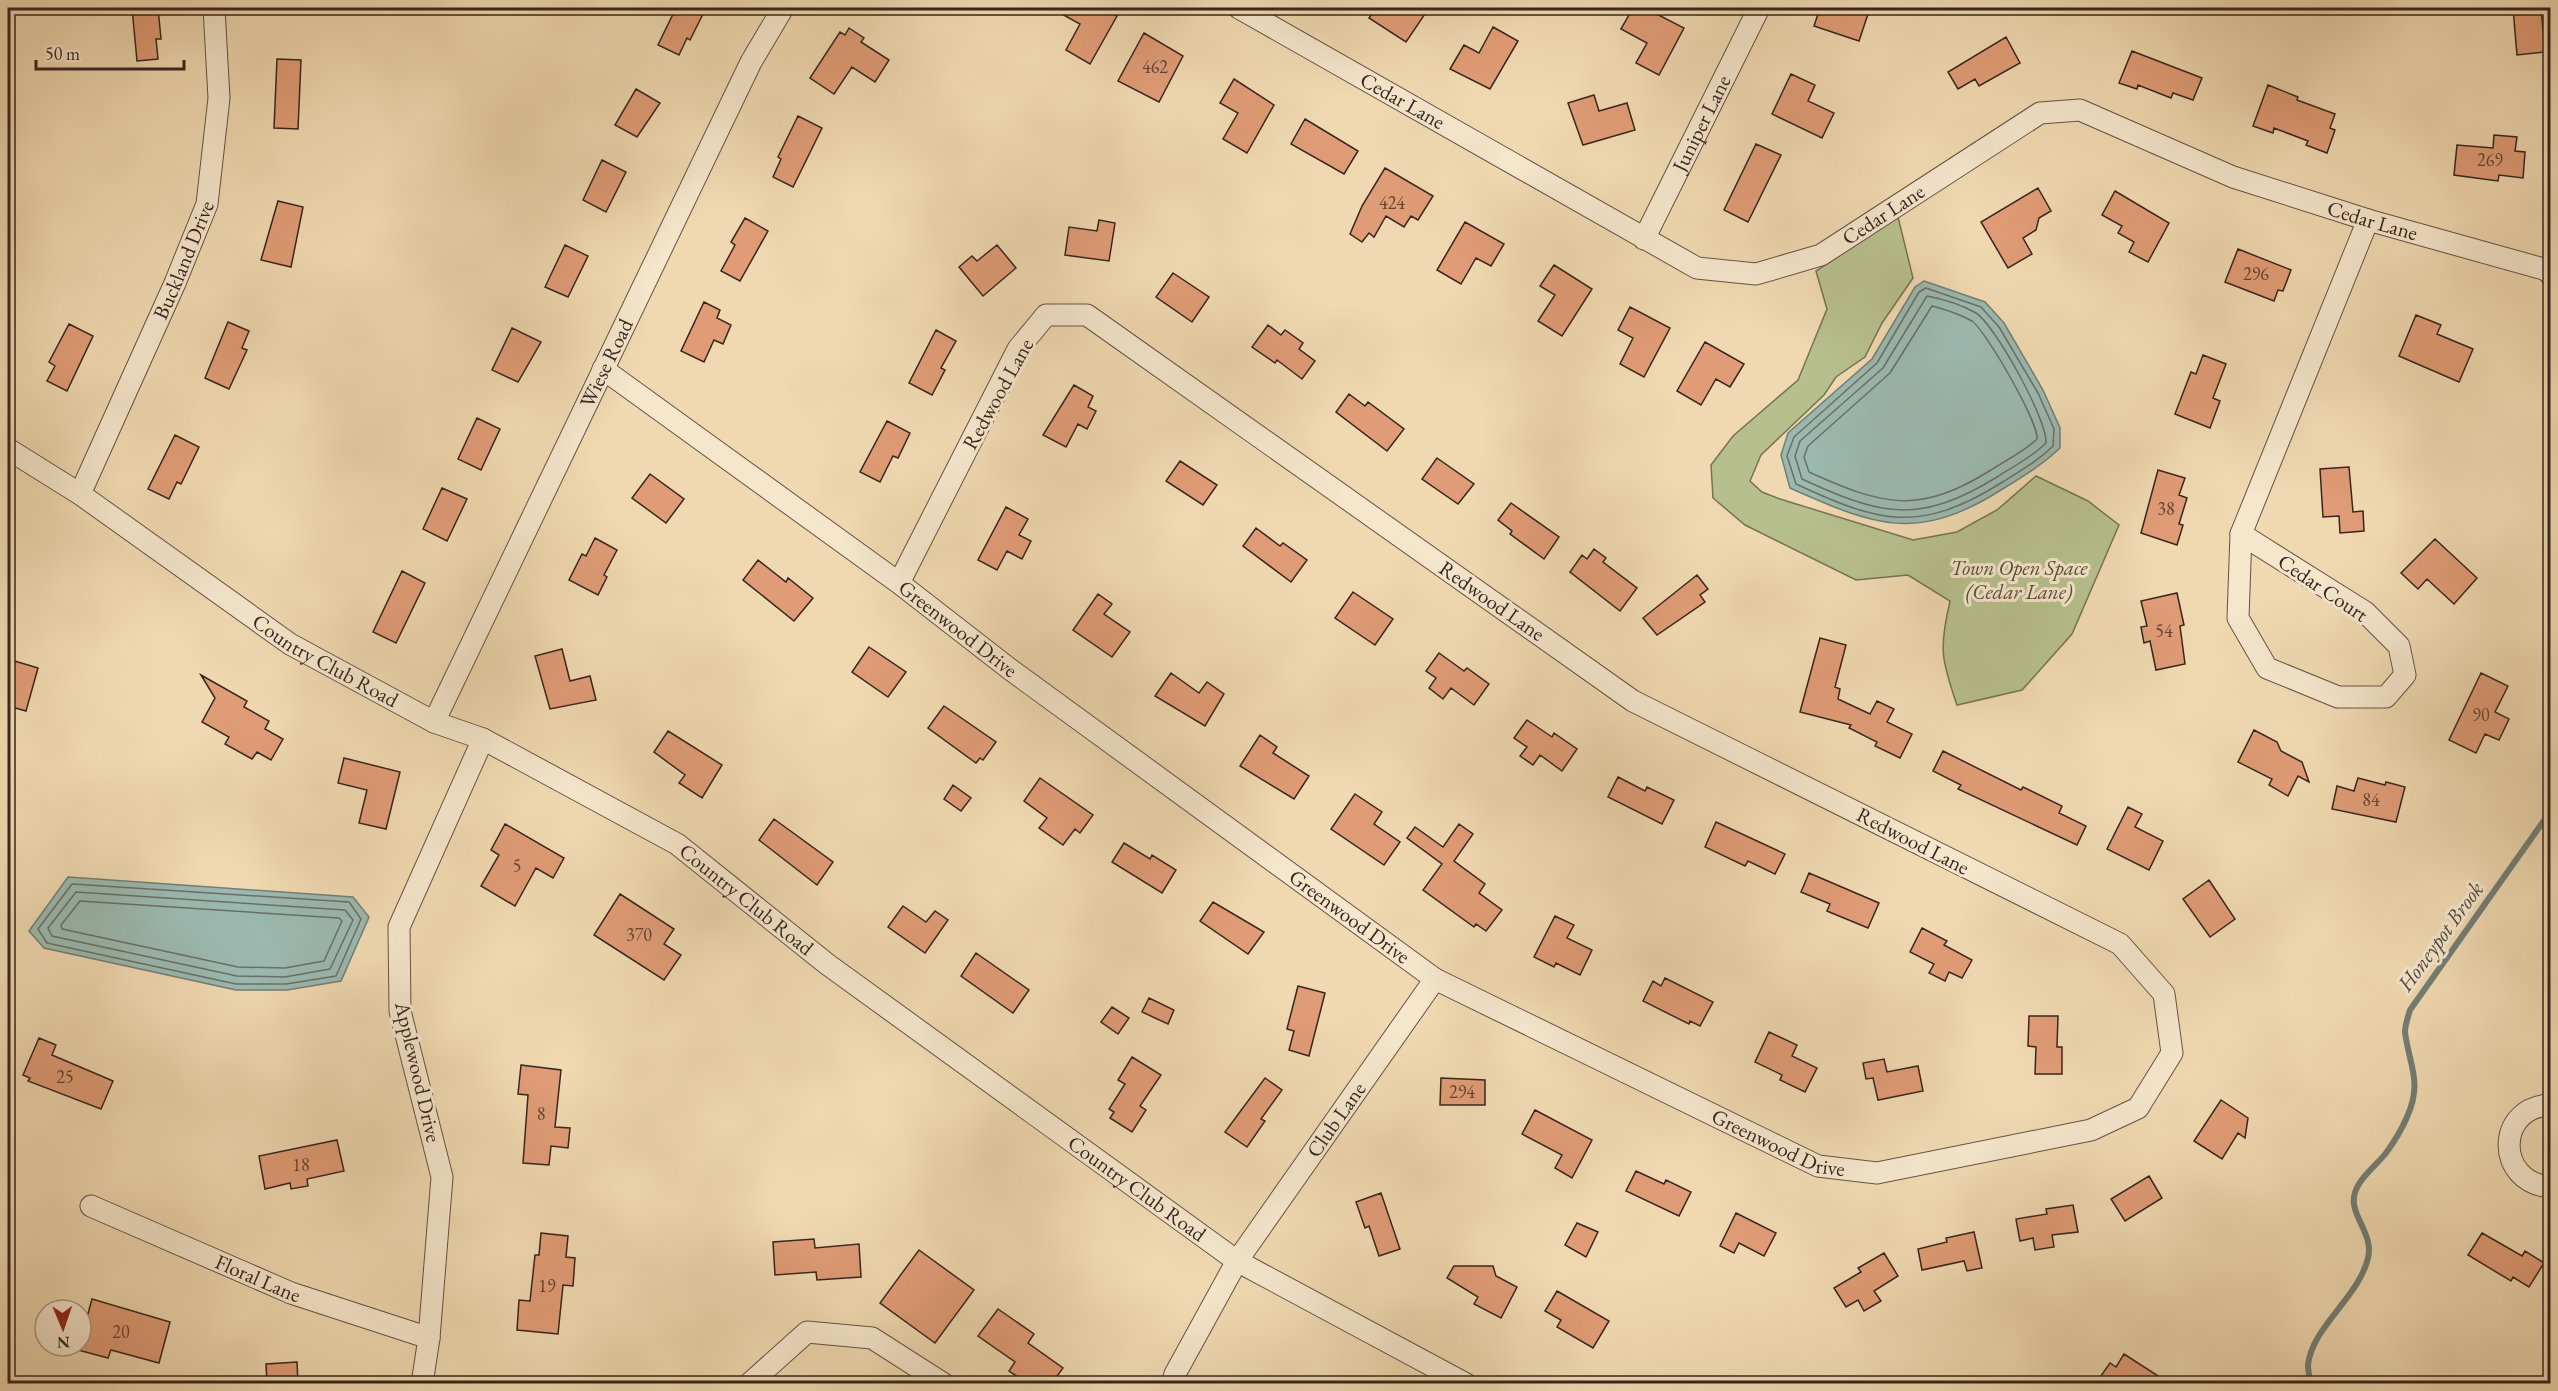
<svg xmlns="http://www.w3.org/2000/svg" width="2558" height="1391" font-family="'EB Garamond',serif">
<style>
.green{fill:#b7c08d;stroke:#777256;stroke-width:1.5}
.water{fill:#9bb9b0;stroke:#737e76;stroke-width:1.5}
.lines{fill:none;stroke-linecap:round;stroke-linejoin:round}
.shore{stroke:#696f68;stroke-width:1.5}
.stream{stroke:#737e76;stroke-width:6}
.building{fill:#e09c76;stroke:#37251f;stroke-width:1.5}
.minor-casing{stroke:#655244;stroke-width:23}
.minor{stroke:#f5e6cc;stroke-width:21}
.labels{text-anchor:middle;stroke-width:6;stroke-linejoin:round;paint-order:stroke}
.number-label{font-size:18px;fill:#614335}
.street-label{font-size:21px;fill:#37251f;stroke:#f5e6cc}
.park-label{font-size:21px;font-style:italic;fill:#574c3a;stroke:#f5e6cc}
.water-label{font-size:22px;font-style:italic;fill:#504a43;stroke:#f5e6cc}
</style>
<rect width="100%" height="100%" fill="#f0d9b1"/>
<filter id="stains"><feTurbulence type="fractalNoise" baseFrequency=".00333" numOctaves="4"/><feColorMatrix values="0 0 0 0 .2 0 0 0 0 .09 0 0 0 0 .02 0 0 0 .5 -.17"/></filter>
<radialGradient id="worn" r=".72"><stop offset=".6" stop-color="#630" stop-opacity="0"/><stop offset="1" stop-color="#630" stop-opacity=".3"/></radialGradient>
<path class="green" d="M1898,217L1913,278L1882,323L1865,357L1836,377L1824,395L1761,455L1750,481L1762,492L1780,499L1913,540L1957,532L1997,510L2036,476L2088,501L2119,525L2072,634L2022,690L1957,705C1941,659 1939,648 1950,601L1908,575L1856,580L1745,525L1713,498L1711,465L1733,436L1798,380L1827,309L1816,271Z"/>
<path class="water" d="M1924,281L1985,302L2004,323L2043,390L2060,428V448C2042,465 2022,477 2001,490C1917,543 1875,526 1790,488L1781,455L1788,433L1872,359L1915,287Z
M68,877L353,897L369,917L341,981L287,990H236L44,948L29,931Z"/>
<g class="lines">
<path class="shore" d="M1926,288L1981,307L1999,327L2038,393L2054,429L2053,446C2038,461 2020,471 2001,483C1919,534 1880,523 1796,484L1787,456L1794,437L1877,363L1919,292Z
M1927,296C1943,299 1962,305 1976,313C1995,325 2048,421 2046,443C2032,457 2014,466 1997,477C1919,525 1882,516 1802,479L1795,456L1800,441L1883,368Z
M1932,306C1944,309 1961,315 1972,321C1986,331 2039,423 2037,439C2024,452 2006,460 1991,470C1919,515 1884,506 1809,472L1804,457L1808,446L1890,373Z
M72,884L349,902L361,919L336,976L286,984H236L47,943L38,929Z
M76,892L345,910L353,920L330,969L285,977L237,976L52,936L48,928Z
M80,901L339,918L342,921L324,961L285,968L238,967L62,929L61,925Z"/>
<path class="stream" d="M2310,1384C2310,1378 2308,1371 2308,1365C2312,1327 2359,1297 2368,1258C2374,1235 2351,1216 2354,1197C2356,1180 2376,1166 2386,1153C2394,1142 2402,1129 2407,1117C2423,1082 2409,1065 2405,1032C2405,1025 2408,1017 2410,1010L2550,812"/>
</g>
<path class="building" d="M132,8H158L161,39H156L158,59L137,61Z
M676,8H706L690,40L687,38L679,55L658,45Z
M1051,8H1102L1117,16L1090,64L1066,50L1080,24Z
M1376,8H1429L1406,42L1369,18Z
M1633,8H1645L1684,28L1659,75L1636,63L1647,43L1621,29Z
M1820,8L1840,14L1842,8H1870L1859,41L1814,26Z
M2513,8H2541L2545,52L2517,55Z
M1493,27L1518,41L1490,89L1450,69L1464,45L1479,53Z
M849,28L864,38L861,42L889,60L875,82L852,67L834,94L810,78L840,32L845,35Z
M1144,33L1183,56L1159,102L1118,81Z
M2006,37L2020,63L1979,86L1975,79L1958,89L1948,72Z
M2132,51L2202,78L2193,100L2173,93L2171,98L2138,85L2137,89L2119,83Z
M277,59L301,60L298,129L274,128Z
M1791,74L1815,85L1808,101L1834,113L1822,138L1772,114Z
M1234,79L1274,105L1247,153L1223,139L1238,113L1220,103Z
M2268,85L2298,97L2297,100L2335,114L2330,128L2335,130L2327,153L2306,145L2308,141L2274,128L2273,133L2253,126Z
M636,89L660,103L637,137L615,125Z
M1594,95L1599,111L1627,103L1635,130L1583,145L1568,103Z
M798,116L822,128L793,187L773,177L781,159L778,157Z
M1305,119L1358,151L1344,174L1291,144Z
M2494,135L2517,137L2515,151L2525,152L2523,178L2499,175L2498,181L2454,175L2457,145L2493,148Z
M1756,144L1781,155L1748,222L1724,210Z
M602,160L626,172L606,212L583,200Z
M1385,168L1433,196L1418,220L1411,216L1404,227L1386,216L1374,237L1369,233L1362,242L1350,234L1362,206Z
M2038,188L2051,211L2039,218L2036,230L2023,238L2032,254L2008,268L1981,222Z
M2115,191L2169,223L2148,262L2129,252L2134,242L2118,233L2122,226L2102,215Z
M278,201L303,207L291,267L261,260Z
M745,218L768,231L740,281L721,271L735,245L731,242Z
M1099,220L1115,223L1109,261L1065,255L1069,227L1097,231Z
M1465,222L1504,244L1491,266L1476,258L1461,284L1437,270Z
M565,245L588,256L568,297L545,287Z
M997,245L1016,268L983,296L959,267L972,256L977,261Z
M2238,249L2291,270L2283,291L2278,290L2274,301L2225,282Z
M1554,265L1592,289L1562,336L1538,321L1555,295L1540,286Z
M1173,273L1209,297L1192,322L1156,297Z
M704,302L720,310L717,318L731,325L723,344L714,340L704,362L681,351Z
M1630,307L1670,328L1644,377L1620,364L1633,338L1618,330Z
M2416,315L2441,325L2437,334L2473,349L2459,382L2399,356Z
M228,322L249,331L242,348L247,350L229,389L205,378Z
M69,324L93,336L67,391L47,381L55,366L49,362Z
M1268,325L1281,335L1285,330L1303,343L1299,349L1315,361L1302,379L1277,360L1275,363L1252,347Z
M512,328L541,342L518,382L492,370Z
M936,330L956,341L941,368L945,370L932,395L909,383Z
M1705,342L1744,364L1730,387L1716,379L1701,405L1677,391Z
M2203,355L2226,364L2213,398L2220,401L2210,428L2175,414L2191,372L2196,374Z
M1074,385L1093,396L1088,407L1096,411L1087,429L1078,424L1066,447L1043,435Z
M1349,394L1365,406L1368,402L1404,429L1387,451L1336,412Z
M477,418L500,429L481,470L458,459Z
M887,421L910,433L898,458L893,456L880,482L860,472Z
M175,435L199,447L181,484L177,482L169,499L148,489Z
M1437,458L1474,484L1458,504L1422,479Z
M1180,461L1217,485L1203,505L1166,481Z
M2349,467L2353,512L2363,511L2364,531L2340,533L2339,516L2323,517L2320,469Z
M2158,470L2185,478L2179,495L2187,498L2179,524L2183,525L2177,545L2141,533Z
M650,474L684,499L666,523L632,498Z
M442,488L467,499L447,541L423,529Z
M1511,503L1559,537L1544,559L1510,534L1512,531L1498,520Z
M1006,507L1028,519L1019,535L1031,541L1022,559L1007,551L997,570L978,560Z
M1256,528L1280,546L1283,543L1307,560L1291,582L1243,546Z
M595,538L617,550L604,575L607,577L598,595L569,580L582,554L586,556Z
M2435,539L2477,578L2454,604L2427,579L2418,589L2401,573Z
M1594,549L1606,558L1603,562L1637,588L1620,611L1570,572L1582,555L1587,559Z
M758,560L786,582L788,578L813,598L794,621L743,580Z
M402,571L425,583L396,643L373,632Z
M1697,575L1708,589L1700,595L1705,602L1657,635L1643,618Z
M1353,592L1393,619L1375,645L1335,618Z
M2177,593L2184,625L2180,626L2185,664L2156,670L2150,641L2144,643L2141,627L2147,626L2141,601Z
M1098,594L1112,604L1104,614L1130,632L1112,657L1073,630Z
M1820,638L1846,645L1835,687L1840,689L1838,699L1870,714L1877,701L1894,709L1887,722L1912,734L1900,758L1875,746L1877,742L1849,728L1851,725L1800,712Z
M869,647L906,672L888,697L852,672Z
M562,649L570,681L590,676L596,700L550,709L535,656Z
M1439,653L1464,671L1467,668L1489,684L1474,705L1451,688L1443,699L1429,688L1436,678L1426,671Z
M8,659L38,668L26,711L8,706Z
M1171,673L1199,693L1207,682L1224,694L1205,726L1155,696Z
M2481,673L2508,686L2495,712L2509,719L2499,740L2485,734L2476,753L2449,740Z
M201,675L247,701L244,707L269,721L265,729L283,739L271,760L257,752L252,759L225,744L229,737L202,722L215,698Z
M944,706L996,742L983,760L980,758L976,763L928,728Z
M1527,720L1552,737L1554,733L1577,749L1562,771L1540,755L1533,765L1520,756L1527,747L1514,738Z
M2254,730L2277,742L2281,751L2302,762L2309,782L2298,776L2288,796L2269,785L2272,779L2238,762Z
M668,731L722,765L702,798L679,783L685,775L654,752Z
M1260,735L1277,747L1273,753L1309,776L1294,799L1240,766Z
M1943,751L2021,790L2023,787L2062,806L2059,813L2086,826L2077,845L1958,789L1961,785L1933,771Z
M344,758L400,772L386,829L359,823L367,790L338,783Z
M1618,777L1645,791L1647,787L1674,800L1662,824L1608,797Z
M1040,778L1093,815L1080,833L1075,829L1063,845L1039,828L1047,818L1024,801Z
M2358,778L2385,785L2386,782L2405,787L2396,822L2332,809L2337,786L2354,791Z
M953,785L971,798L961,811L944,799Z
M1355,794L1382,812L1374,824L1400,842L1384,865L1331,829Z
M2128,807L2142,814L2135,827L2163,841L2149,870L2107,849Z
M774,819L833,862L817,885L759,840Z
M1716,822L1785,854L1775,874L1748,861L1745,866L1705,847Z
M505,824L564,858L553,878L536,868L515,906L481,886L499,855L491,850Z
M1459,824L1473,834L1454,861L1485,884L1479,893L1502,910L1486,931L1476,924L1474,927L1423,890L1442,864L1407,838L1415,827L1443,847Z
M1124,843L1150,859L1152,855L1176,870L1162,893L1112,862Z
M1809,873L1879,903L1868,928L1827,911L1830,904L1801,892Z
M2209,880L2235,919L2210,937L2183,899Z
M620,894L674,929L664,944L681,955L664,980L594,935Z
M1213,902L1264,932L1248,954L1200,921Z
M903,906L926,922L935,911L948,920L925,953L888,927Z
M1555,916L1574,925L1567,938L1592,950L1580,975L1556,963L1554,967L1534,957Z
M1922,928L1947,941L1944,945L1972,960L1962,978L1949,972L1945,981L1929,973L1934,964L1910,952Z
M976,953L1029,990L1013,1013L961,976Z
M1665,978L1713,1002L1700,1026L1690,1021L1689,1024L1643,1001L1653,981L1661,986Z
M1298,986L1325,993L1309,1056L1289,1050L1294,1031L1287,1029Z
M1149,998L1174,1010L1168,1024L1142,1012Z
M1112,1007L1129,1018L1118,1034L1101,1022Z
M2029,1016H2058L2057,1047H2062V1074H2035L2036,1047L2028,1046Z
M1769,1032L1797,1045L1792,1056L1817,1068L1805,1092L1780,1080L1782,1075L1755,1062Z
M39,1038L56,1045L52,1055L113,1081L101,1109L28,1081L30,1078L23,1075Z
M1132,1057L1161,1075L1140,1106L1146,1110L1132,1132L1110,1118L1114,1112L1109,1109L1125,1084L1118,1080Z
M1884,1059L1887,1072L1918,1066L1923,1091L1878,1100L1873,1078L1866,1079L1863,1063Z
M521,1065L561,1070L555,1127L570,1128L568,1148L551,1146L549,1165L523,1163L528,1095L518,1094Z
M1265,1078L1282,1090L1261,1119L1265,1121L1247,1147L1225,1132Z
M1441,1078L1485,1080V1105H1440Z
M2221,1100L2248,1118L2245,1138L2238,1133L2222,1159L2194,1141Z
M1535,1110L1592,1140L1572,1178L1555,1168L1562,1155L1522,1134Z
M337,1140L344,1171L307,1179L308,1186L291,1189L290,1183L265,1189L259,1156Z
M1636,1171L1664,1184L1666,1180L1691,1192L1679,1216L1626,1191Z
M2149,1176L2162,1198L2125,1221L2111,1199Z
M1381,1193L1400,1249L1379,1256L1369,1226L1365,1228L1356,1202Z
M2073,1205L2078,1232L2052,1235L2054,1247L2035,1250L2033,1238L2020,1241L2016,1219L2047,1214L2046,1209Z
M1736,1213L1776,1233L1764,1256L1739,1243L1734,1253L1720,1246Z
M1577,1223L1598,1232L1586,1257L1565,1245Z
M1974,1232L1982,1268L1967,1271L1964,1261L1922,1270L1918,1249L1947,1242L1946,1238Z
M541,1233L568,1236L566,1257L575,1258L573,1286L563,1285L558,1334L517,1330L519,1300L530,1301L535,1255H539Z
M2482,1233L2522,1256L2525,1251L2544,1263L2529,1287L2513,1277L2511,1281L2468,1255Z
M814,1239L815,1248L859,1244L861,1277L817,1280L816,1272L775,1275L773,1242Z
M919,1250L974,1290L935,1343L880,1303Z
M1884,1253L1898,1276L1874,1291L1881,1301L1864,1311L1858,1300L1846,1307L1834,1288L1861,1272L1858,1268Z
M1454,1266H1493L1496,1276L1517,1287L1501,1318L1474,1304L1478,1297L1447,1278Z
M1557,1291L1609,1321L1593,1348L1557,1327L1561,1320L1545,1311Z
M92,1299L170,1322L159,1363L111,1350L108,1358L78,1350Z
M998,1309L1034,1334L1028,1343L1063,1368L1052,1383H1027L1009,1371L1015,1362L978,1336Z
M2124,1354L2169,1383H2096L2110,1363L2116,1367Z
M297,1362L298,1383H267L266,1364Z"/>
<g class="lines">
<g class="minor-casing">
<g id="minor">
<path id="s1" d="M1239,8L1697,268L1756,274L1821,255L2040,113L2080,110L2233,177L2368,220L2547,270L2550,274"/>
<path id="s2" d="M1644,239L1759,8"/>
<path id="s3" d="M603,369L899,583L1011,670L1435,979L1818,1166L1877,1173L2091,1130L2138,1108L2172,1053L2164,994L2120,944L1633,701L1087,315H1046L1018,349L899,583"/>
<path id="s4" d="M8,449L80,494L290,644L434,722L483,739L677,844L827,964L1237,1261L1466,1384"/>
<path id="s5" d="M80,494L175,283L207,204L219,98L214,8"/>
<path d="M2241,534L2365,612L2399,646L2405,675L2386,697H2338L2267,668L2238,618Z"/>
<path d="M2241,534L2368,220"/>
<path id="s6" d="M434,722L751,62L783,8"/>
<path d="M2550,1105C2496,1107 2495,1182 2550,1187"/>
<path id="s7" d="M91,1206L291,1293L429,1338"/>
<path d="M422,1384L429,1338L442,1177L400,1011L399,927L483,739"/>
<path d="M749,1384L807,1332L872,1338L944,1384"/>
<path id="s8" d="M1172,1384L1175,1374L1237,1261L1435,979"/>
</g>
</g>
<use href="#minor" class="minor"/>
</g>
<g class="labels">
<g class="number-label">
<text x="1155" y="73">462</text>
<text x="2490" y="166">269</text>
<text x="1392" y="209">424</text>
<text x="2256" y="280">296</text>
<text x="2166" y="515">38</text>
<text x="2164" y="637">54</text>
<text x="2481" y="721">90</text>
<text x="2371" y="806">84</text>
<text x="517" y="872">5</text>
<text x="639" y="941">370</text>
<text x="65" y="1083">25</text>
<text x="1462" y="1098">294</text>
<text x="541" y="1120">8</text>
<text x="301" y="1171">18</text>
<text x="547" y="1292">19</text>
<text x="121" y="1338">20</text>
</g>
<g class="street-label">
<text dy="7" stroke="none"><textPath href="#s1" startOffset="188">Cedar Lane</textPath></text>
<text dy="7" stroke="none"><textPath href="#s2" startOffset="129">Juniper Lane</textPath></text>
<text dy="7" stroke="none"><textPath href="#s1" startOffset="728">Cedar Lane</textPath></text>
<text dy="7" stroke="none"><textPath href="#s1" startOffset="1268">Cedar Lane</textPath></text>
<text dy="7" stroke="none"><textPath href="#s5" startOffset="256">Buckland Drive</textPath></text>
<text dy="7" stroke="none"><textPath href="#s6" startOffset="398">Wiese Road</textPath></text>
<text transform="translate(998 394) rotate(-61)" y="7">Redwood Lane</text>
<text transform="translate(2323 588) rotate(34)" y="7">Cedar Court</text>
<text transform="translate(1492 601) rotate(35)" y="7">Redwood Lane</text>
<text dy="7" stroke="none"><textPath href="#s3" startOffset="440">Greenwood Drive</textPath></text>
<text dy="7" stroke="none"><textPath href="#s4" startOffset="382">Country Club Road</textPath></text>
<text transform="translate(1913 841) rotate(27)" y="7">Redwood Lane</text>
<text dy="7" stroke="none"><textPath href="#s4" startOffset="868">Country Club Road</textPath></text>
<text dy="7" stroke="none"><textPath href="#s3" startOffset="926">Greenwood Drive</textPath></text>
<text transform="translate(418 1072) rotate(77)" y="7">Applewood Drive</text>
<text dy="7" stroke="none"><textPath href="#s8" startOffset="312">Club Lane</textPath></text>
<text dy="7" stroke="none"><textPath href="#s3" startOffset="1413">Greenwood Drive</textPath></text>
<text dy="7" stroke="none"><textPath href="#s4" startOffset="1354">Country Club Road</textPath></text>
<text dy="7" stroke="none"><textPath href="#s7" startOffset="182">Floral Lane</textPath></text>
</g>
<g class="park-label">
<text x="2019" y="575">Town Open Space<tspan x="2019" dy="24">(Cedar Lane)</tspan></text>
</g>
<g class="water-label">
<text transform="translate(2440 936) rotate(-54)" y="8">Honeypot Brook</text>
</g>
</g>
<rect width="2558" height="1391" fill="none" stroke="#f0d9b1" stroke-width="30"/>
<rect x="9" y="9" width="2540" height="1373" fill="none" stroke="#37251f" stroke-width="3"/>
<rect x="15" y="15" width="2528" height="1361" fill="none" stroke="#37251f" stroke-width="1.5"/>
<g transform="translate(63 1328) rotate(178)"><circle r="28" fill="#f5e6cc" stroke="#a99987" stroke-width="1.5"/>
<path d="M0-4.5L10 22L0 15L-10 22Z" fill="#8f2418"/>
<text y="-9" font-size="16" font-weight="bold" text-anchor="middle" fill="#37251f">N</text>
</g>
<path d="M36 60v9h148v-9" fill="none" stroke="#37251f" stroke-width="3"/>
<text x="45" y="60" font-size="18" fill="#37251f" stroke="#f5e6cc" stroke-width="4.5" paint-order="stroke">50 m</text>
<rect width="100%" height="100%" filter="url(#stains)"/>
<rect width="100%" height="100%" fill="url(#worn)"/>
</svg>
